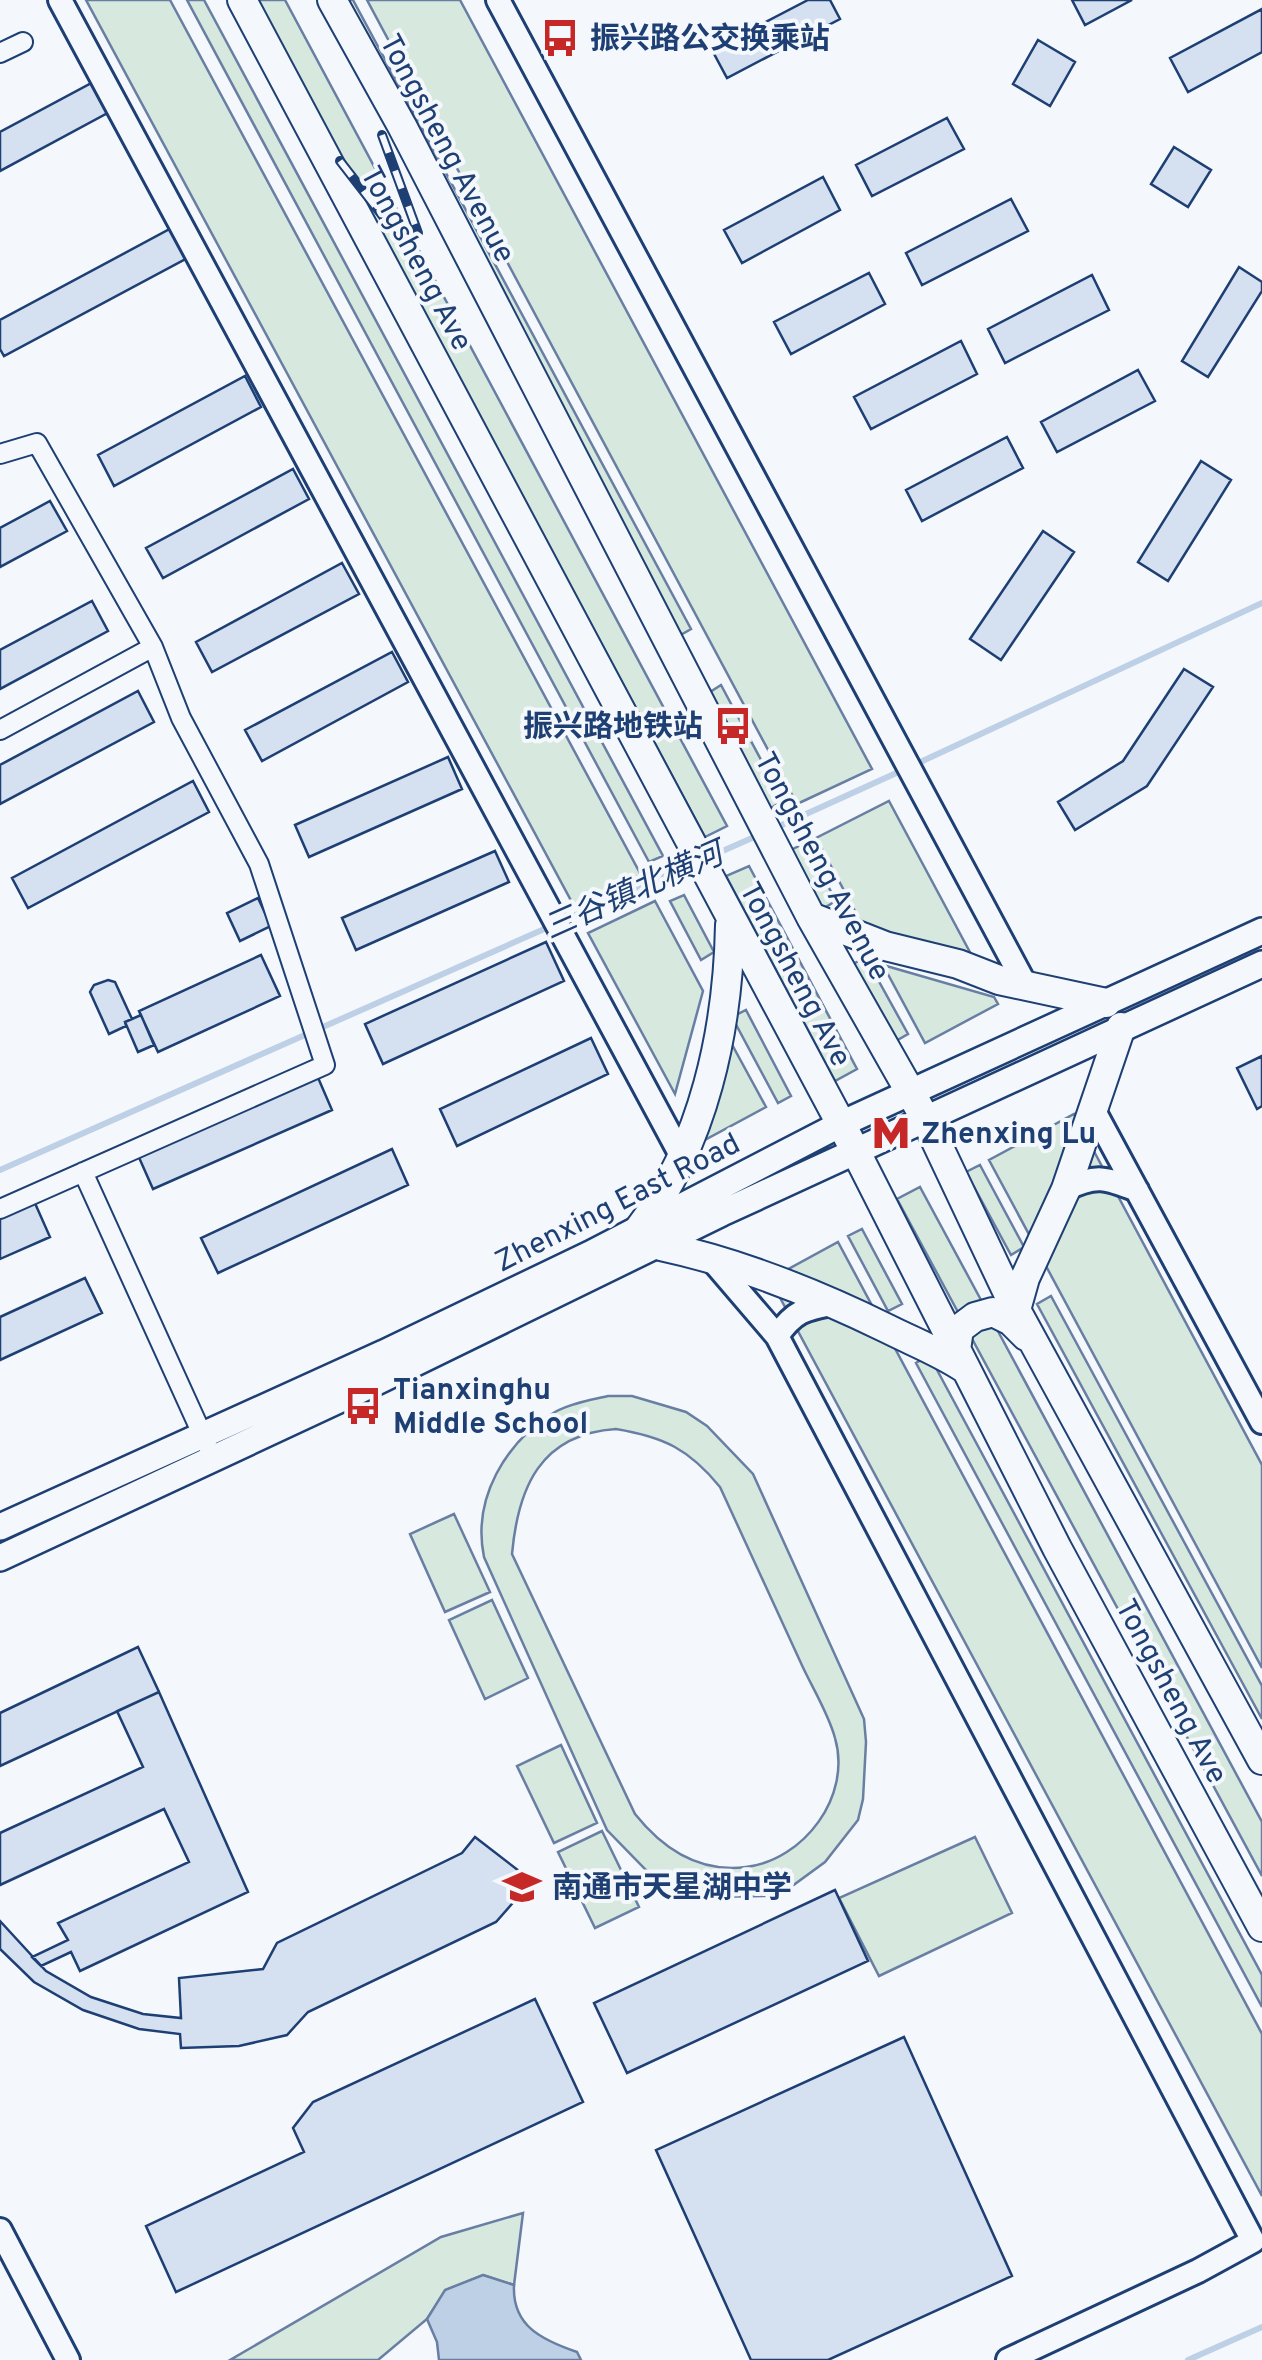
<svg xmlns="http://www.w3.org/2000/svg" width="1262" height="2360" font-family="Overpass,'Noto Sans SC',sans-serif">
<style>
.green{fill:#d7e8df;stroke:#687fa3;stroke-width:2.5;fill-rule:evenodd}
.water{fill:#bed0e5;stroke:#687fa3;stroke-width:2.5}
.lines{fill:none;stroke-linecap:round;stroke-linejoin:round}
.stream{stroke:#bed0e5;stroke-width:6}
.building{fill:#d5e0f0;stroke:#1d3f73;stroke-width:2.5}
.minor-casing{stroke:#1d3f73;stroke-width:22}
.tertiary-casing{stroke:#1d3f73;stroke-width:28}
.secondary-casing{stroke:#1d3f73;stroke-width:30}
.primary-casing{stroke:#1d3f73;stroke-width:32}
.minor{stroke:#f4f7fb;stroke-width:18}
.tertiary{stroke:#f4f7fb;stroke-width:22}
.secondary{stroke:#f4f7fb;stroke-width:25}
.primary{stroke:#f4f7fb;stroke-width:28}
.rail-casing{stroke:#1d3f73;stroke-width:10}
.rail{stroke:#f4f7fb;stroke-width:6;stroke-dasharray:19;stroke-linecap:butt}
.labels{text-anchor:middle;stroke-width:8;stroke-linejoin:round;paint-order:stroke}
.poi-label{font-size:30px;font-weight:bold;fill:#1d3f73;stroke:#f4f7fb;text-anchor:start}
.street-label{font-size:30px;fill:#1d3f73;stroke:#f4f7fb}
.water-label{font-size:32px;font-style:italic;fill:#1d3f73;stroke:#f4f7fb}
</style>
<rect width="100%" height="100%" fill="#f4f7fb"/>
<path class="green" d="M86,0H170L641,875L574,906Z
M187,0H204L663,856L649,862Z
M256,0H285L727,826L705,837Z
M335,0H353L691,629L677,637Z
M367,0H460L872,769L797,804Z
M721,685L783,801L769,809L707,694Z
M889,801L972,956L863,926L816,838Z
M805,843L836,901L822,909L791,850Z
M749,866L857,1069L835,1081L726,876Z
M684,895L714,952L701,960L670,901Z
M655,901L703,991L675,1094L588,933Z
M866,958L908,1034L894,1042L852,964Z
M883,965L994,997L998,1004L925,1043Z
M746,1010L791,1096L778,1103L732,1017Z
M729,1039L766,1107L701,1142Z
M1074,1114L1262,1465V1668L989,1160Z
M980,1165L1024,1247L1011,1255L966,1172Z
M920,1187L981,1300L959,1314L897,1199Z
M862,1229L902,1304L888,1311L848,1236Z
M838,1242L1262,2034V2196L770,1279Z
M1051,1296L1262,1686V1719L1037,1304Z
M993,1322L1262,1822V1876L970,1335Z
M929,1355L1262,1975V2007L916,1363Z
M608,1396H632L686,1412L707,1426L753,1474L864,1719L866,1742L863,1799L858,1820L825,1862L788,1889L765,1896L709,1897L672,1886L646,1870L607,1830L484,1557C472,1499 505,1442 555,1412C571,1403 591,1400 608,1396ZM616,1429C664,1437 689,1449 720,1487C747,1545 773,1603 800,1661C811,1686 828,1712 835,1738C852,1796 804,1860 746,1867C699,1873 663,1849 635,1814L512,1554C518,1488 540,1434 616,1429Z
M454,1514L490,1592L445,1612L410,1534Z
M492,1600L528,1678L485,1699L449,1620Z
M561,1745L597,1823L554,1843L517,1766Z
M602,1831L639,1907L595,1928L558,1852Z
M975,1837L1012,1913L879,1976L839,1898Z
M523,2213L514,2285L483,2275L446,2290L427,2319L378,2360H230L441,2237Z"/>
<path class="water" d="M483,2275L514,2285C512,2326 542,2340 577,2352L581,2360H439L437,2342L427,2319L445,2290Z"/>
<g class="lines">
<path class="stream" d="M914,765L1262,603
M773,829L903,770
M709,857L761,834
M562,921L693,864
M0,1170L551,926
M1188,2360L1262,2327"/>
</g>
<path class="building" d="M808,0H830L840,19L727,78L712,50Z
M1072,0H1132L1085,25Z
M1262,9V52L1188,92L1170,58Z
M1038,40L1075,62L1050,106L1013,84Z
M99,79L115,109L0,171V132Z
M947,118L964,149L872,196L856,165Z
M1174,147L1211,170L1188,207L1151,184Z
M823,177L840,210L742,263L724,230Z
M1011,199L1028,231L922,285L906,253Z
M179,224L195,254L4,356L0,349V320Z
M1239,267L1262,282V291L1208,377L1182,361Z
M869,273L885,304L791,354L774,322Z
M1092,275L1109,310L1005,363L988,329Z
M961,341L977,374L871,429L854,397Z
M1138,370L1155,401L1057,452L1041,422Z
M245,376L261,407L114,486L98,455Z
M1007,437L1023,468L922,521L906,490Z
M1201,461L1231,480L1168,581L1138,562Z
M293,469L309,499L163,578L146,548Z
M50,501L67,531L0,567V528Z
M1043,531L1074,552L1001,660L970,639Z
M342,563L359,594L212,672L196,642Z
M92,601L108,631L0,689V650Z
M392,652L408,682L262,761L245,730Z
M1184,669L1213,687L1147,786L1075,830L1058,802L1123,761Z
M138,691L154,722L0,804V765Z
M448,757L462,789L309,857L295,825Z
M193,781L209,812L28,908L12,878Z
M495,851L509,882L356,950L342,918Z
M258,898L271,926L240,941L227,913Z
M546,942L564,981L383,1064L365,1024Z
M261,955L280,996L158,1052L139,1011Z
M108,980L115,982L132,1019L125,1022L126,1026L109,1034L90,992L94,985Z
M141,1015L154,1045L138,1052L125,1022Z
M591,1038L608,1074L457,1146L440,1109Z
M1262,1056V1106L1257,1109L1237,1068Z
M316,1073L332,1110L153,1189L137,1153Z
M392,1149L408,1185L218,1273L201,1238Z
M34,1201L50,1237L0,1259V1216Z
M85,1278L102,1313L0,1360V1317Z
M138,1647L159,1692L0,1766V1713Z
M159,1692L248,1892L80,1971L71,1952L41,1966L32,1957L68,1940L58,1923L189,1862L164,1809L0,1885V1833L143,1767L117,1711Z
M475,1837L532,1881L496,1922L308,2012L287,2035L239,2046L181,2048L180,2034L139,2029L83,2010L34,1982L0,1949V1921L46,1971L91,1997L143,2014L181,2018L179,1978L263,1969L277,1943L462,1853Z
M835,1890L868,1961L627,2073L594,2003Z
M535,1999L583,2102L176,2292L146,2226L304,2152L293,2128L313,2102Z
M904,2037L1012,2276L828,2360H751L656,2150Z"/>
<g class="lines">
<g class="minor-casing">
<path id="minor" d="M0,53L23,42
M0,454L37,443L153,647L181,718L259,864L325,1065L0,1209
M0,730L153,647
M83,1172L207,1445"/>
</g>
<g class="tertiary-casing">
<path id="tertiary" d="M60,0L681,1155
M498,0L1026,986
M1094,1111L1262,1422
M1066,1189C1096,1174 1106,1178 1137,1190
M712,1260L777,1336L1253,2241L1198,2271L1008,2360
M777,1336C795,1310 805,1309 836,1303
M0,2230L68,2360"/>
</g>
<g class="secondary-casing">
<path id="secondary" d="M0,1527L384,1353L590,1254L839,1125L1262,931
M0,1558L356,1392L722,1213L1262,964"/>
</g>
<g class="primary-casing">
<path id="primary" d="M242,0L856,1152L1057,1548L1262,1927
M332,0L402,126L811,917L925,1118L1016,1310L1262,1760
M811,917L885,946L958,964L999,980L1106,1003
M639,1229C704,1144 728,1030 730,925
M661,1246C740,1263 815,1293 888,1329C914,1342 940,1352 964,1368
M1016,1310L1025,1278L1066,1189L1121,1027
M956,1350L959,1329L975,1317L993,1312L1011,1321L1026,1336"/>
</g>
<use href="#minor" class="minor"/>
<use href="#tertiary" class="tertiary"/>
<use href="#secondary" class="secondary"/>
<use href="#primary" class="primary"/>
<g class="rail-casing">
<path id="rail" d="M382,135L418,233
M340,161L399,237"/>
</g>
<use href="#rail" class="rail"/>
</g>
<defs>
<g id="bus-bare" transform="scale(3)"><path d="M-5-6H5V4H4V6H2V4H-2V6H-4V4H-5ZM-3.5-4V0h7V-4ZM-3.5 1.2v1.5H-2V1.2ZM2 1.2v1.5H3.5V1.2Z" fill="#c62828" stroke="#f4f7fb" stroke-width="2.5" paint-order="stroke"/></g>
<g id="metro-bare" transform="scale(3)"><path d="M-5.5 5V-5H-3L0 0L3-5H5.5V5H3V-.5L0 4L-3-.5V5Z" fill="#c62828" stroke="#f4f7fb" stroke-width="2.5" paint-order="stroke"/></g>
<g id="school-bare" transform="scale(3)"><path d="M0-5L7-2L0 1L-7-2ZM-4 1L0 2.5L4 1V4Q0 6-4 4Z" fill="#c62828" stroke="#f4f7fb" stroke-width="2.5" paint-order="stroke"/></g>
</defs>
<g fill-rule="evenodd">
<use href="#bus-bare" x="560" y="38"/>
<use href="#bus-bare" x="733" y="726"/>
<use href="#metro-bare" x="891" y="1133"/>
<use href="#bus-bare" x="363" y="1406"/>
<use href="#school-bare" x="522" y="1887"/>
</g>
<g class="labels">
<g class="poi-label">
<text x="590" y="48">振兴路公交换乘站</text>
<text x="703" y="736" text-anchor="end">振兴路地铁站</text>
<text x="921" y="1143">Zhenxing Lu</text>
<text x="393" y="1399">Tianxinghu<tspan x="393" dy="34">Middle School</tspan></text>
<text x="552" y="1897">南通市天星湖中学</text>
</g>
<g class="street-label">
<text transform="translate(448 148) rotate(62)" y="10">Tongsheng Avenue</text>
<text transform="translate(417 258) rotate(62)" y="10">Tongsheng Ave</text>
<text transform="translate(823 866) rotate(62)" y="10">Tongsheng Avenue</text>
<text transform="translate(796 974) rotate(62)" y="10">Tongsheng Ave</text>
<text transform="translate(617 1202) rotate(-27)" y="10">Zhenxing East Road</text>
<text transform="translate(1172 1691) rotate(62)" y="10">Tongsheng Ave</text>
</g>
<g class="water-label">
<text transform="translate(633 890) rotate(-24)" y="11">三谷镇北横河</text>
</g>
</g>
</svg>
